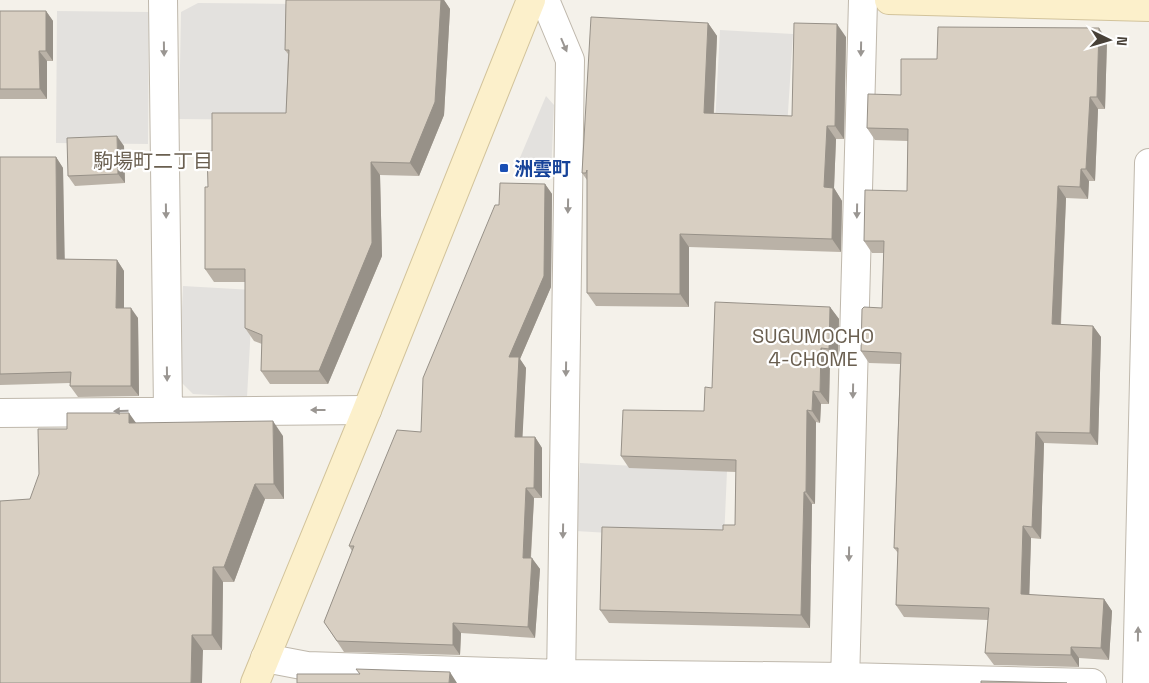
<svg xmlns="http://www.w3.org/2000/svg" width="1149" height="683" font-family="'Space Grotesk','Noto Sans JP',sans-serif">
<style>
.parking{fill:#e3e1de}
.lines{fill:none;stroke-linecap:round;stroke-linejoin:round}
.street-casing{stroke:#bfb8ac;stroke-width:30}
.secondary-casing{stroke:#d2c39b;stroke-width:30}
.street{stroke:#fff;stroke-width:28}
.secondary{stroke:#fcf0cb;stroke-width:28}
.wall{fill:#bab2a7}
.shaded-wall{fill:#979188}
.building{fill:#d8cfc2;stroke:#979188}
.oneway{fill:#9a9692}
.transit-dot{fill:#1a4fb4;stroke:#fff;stroke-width:2}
.labels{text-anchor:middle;stroke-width:4.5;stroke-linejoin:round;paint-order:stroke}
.transit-label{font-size:19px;font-weight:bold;fill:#164399;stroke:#fff;text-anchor:start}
.neighbourhood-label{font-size:20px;fill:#6a5f50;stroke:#fff}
</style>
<rect width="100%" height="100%" fill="#f4f1ea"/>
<path class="parking" d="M198,3L292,4L290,120L179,119L181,12Z
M57,11L149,12L148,144L56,143Z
M720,30L793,34L787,128L715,124Z
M546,96L554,105L551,175L519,160Z
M183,286L253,290L247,397L193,394L179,380Z
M580,463L727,471L724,540L576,531Z"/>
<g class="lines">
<g class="street-casing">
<path id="street" d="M163,0L168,411
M545,0L570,60L561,683
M0,413L367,410
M265,658L307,666L561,674L845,677L1092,683
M845,683L863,0
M1137,683L1149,163"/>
</g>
<g class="secondary-casing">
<path id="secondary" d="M889,0L1149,7
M255,683L367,410L531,0"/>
</g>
<use href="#street" class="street"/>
<use href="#secondary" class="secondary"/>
</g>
<path class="wall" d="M286,0H444L450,9L444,115L419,176L380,175L382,256L328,384H270L261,371L262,344L254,341L245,328V282H214L205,269L208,187L212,151L286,113L288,54L285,50Z
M0,11H46L53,21V61H47V99H0Z
M708,23L717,36L714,113L792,116L846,37L844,139H836L834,188L842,201L841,252L689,247V307L596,306L587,293V180L582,173Z
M1107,40L1105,109H1098L1095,181H1089L1088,199L1066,198L1061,325L1093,326L1101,337L1098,445L1044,443L1041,539L1031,538L1029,595L1104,599L1112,611L1109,660L1079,658V667L994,665L985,653L988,620L904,617L896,605L898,553L894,548L900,364L869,363L861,351L882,308L884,253H872L864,241L907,191L908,141L875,140L867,128L937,59Z
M124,146L125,183L75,186L68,176Z
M0,157H56L63,168L64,259L117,260L124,271V308L138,318L139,396L78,397L70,386V383L0,385Z
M545,184L552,194L551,287L520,359L526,368L522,437H535L542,448V498H534L531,558L540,569L535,638L461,633L460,655L344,652L324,622L352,551L349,546L421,432L499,205Z
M830,307L839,319L838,361L830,360L829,404H821L820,423L816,422L815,504H812L810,628L609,623L600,610L723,530L735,525L736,472L629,468L621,456L704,411L712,388Z
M136,423L283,436L284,499H265L234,582H223L222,650H203L30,499Z"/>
<path class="shaded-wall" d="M441,0H444L450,9L444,115L419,176L410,163Z
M46,11L53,21V61L46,51Z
M708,23L717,36L713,126L704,113Z
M837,24L846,37L844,139L835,126Z
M1099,28L1107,40L1105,109L1097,97Z
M39,51L47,61V99L40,89Z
M1090,97L1098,109L1095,181L1086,169Z
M827,126L836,139L834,188L842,201L841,252L832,239L824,187Z
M117,136L124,146L125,183L118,174Z
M56,157L63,168L65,269L57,259Z
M371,162L380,175L382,256L328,384L319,371Z
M1081,169L1089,181L1088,199L1080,187Z
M545,184L552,194L551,287L520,359L526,368L522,447L515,437L509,357Z
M1058,186L1066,198L1060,336L1052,324Z
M680,234L689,247V307L680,294Z
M117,260L124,271V318L116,308Z
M830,307L839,319L838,361L829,349Z
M131,308L138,318L139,396L131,386Z
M1093,326L1101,337L1098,445L1090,433Z
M821,348L830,360L829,404L820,392Z
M813,391L821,404L820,423L812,411Z
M807,410L816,422L815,504L806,492Z
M129,413L139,427L129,423Z
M273,421L283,436L284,499L274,484Z
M1036,432L1044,443L1041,539L1032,527Z
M535,437L542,448V498L534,488Z
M255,484L265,499L234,582L224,567Z
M526,488L534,498L530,568L523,558Z
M804,492L812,504L810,628L801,615Z
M1023,526L1031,538L1029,606L1021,594Z
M532,558L540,569L535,638L528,627Z
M213,567L223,582L222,650L212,635Z
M1104,599L1112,611L1109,660L1101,648Z
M453,623L461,633L460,655L453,645Z
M192,635L203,650L202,683H191Z
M1071,647L1079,658V667L1071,655Z
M450,672L457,683H449Z"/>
<path class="building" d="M286,0H441L435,102L410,163L371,162L372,243L319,371H261L262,335L245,328V269H205V187H208L207,151H212V113H286L289,50H285Z
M0,11H46V51H39L40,89H0Z
M591,17L708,23L704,113L792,116L794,23L837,24L835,126H827L824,187L833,188L832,239L680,234V294L587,293V170L586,173H582Z
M938,27L1099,28L1097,97H1090L1086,169H1081L1080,187L1058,186L1052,324L1093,326L1090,433L1036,432L1032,527L1023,526L1021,594L1104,599L1101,648L1071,647V655L985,653L989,608L896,605L898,548H894L901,353L861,351L862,309L864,307L882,308L884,241H864L865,190L907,191L908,129L867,128L868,94L901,95V59H937Z
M117,136L118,174L68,176L67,138Z
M0,157H56L57,259L117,260L116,308H131V386H70L71,372L0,374Z
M500,183L545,184L544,276L509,357H519L515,437H535L534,488H526L523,558H532L528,627L453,623V645L337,641L324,622L354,546H349L397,430L421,432L423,378L495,205H499Z
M715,302L830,307L829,349L821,348L820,392L813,391L812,411L807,410L806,492H804L801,615L600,610L602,527L723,530V525H735L736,460L621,456L623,410L704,411L705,387L712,388Z
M67,413H129V423L273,421L274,484H255L224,567H213L212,635H192L191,683H0V501L30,499L39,474L38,429H67Z
M356,669L450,672L449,683H297V674H360Z
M981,681L1067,683H981Z"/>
<defs><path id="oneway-solid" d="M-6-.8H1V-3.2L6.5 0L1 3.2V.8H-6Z" transform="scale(1.25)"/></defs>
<g class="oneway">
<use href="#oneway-solid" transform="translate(564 45) rotate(67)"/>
<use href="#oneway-solid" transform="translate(164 49) rotate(89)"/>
<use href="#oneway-solid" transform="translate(861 49) rotate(91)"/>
<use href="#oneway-solid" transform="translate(568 206) rotate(91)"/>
<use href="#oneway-solid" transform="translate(166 211) rotate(89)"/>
<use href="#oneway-solid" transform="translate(857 211) rotate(91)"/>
<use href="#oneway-solid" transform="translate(566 369) rotate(91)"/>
<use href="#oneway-solid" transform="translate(167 374) rotate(89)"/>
<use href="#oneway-solid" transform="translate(853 391) rotate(91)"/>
<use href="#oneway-solid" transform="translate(318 410) rotate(180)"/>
<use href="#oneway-solid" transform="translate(121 411) rotate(179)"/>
<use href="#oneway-solid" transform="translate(563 531) rotate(91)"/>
<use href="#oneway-solid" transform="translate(849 554) rotate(91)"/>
<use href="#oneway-solid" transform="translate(1138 634) rotate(-89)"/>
</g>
<rect class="transit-dot" x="499" y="163" width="10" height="10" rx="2.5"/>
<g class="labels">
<g class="transit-label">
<text x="514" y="175">洲雲町</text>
</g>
<g class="neighbourhood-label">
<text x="153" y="168">駒場町二丁目</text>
<text x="813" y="343">SUGUMOCHO<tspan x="813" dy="23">4-CHOME</tspan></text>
</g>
</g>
<g transform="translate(1109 40) rotate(95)" stroke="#ffffff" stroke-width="4" paint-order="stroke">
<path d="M0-4L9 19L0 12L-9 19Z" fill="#484138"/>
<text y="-8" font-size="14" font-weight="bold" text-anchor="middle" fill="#484138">N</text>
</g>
</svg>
